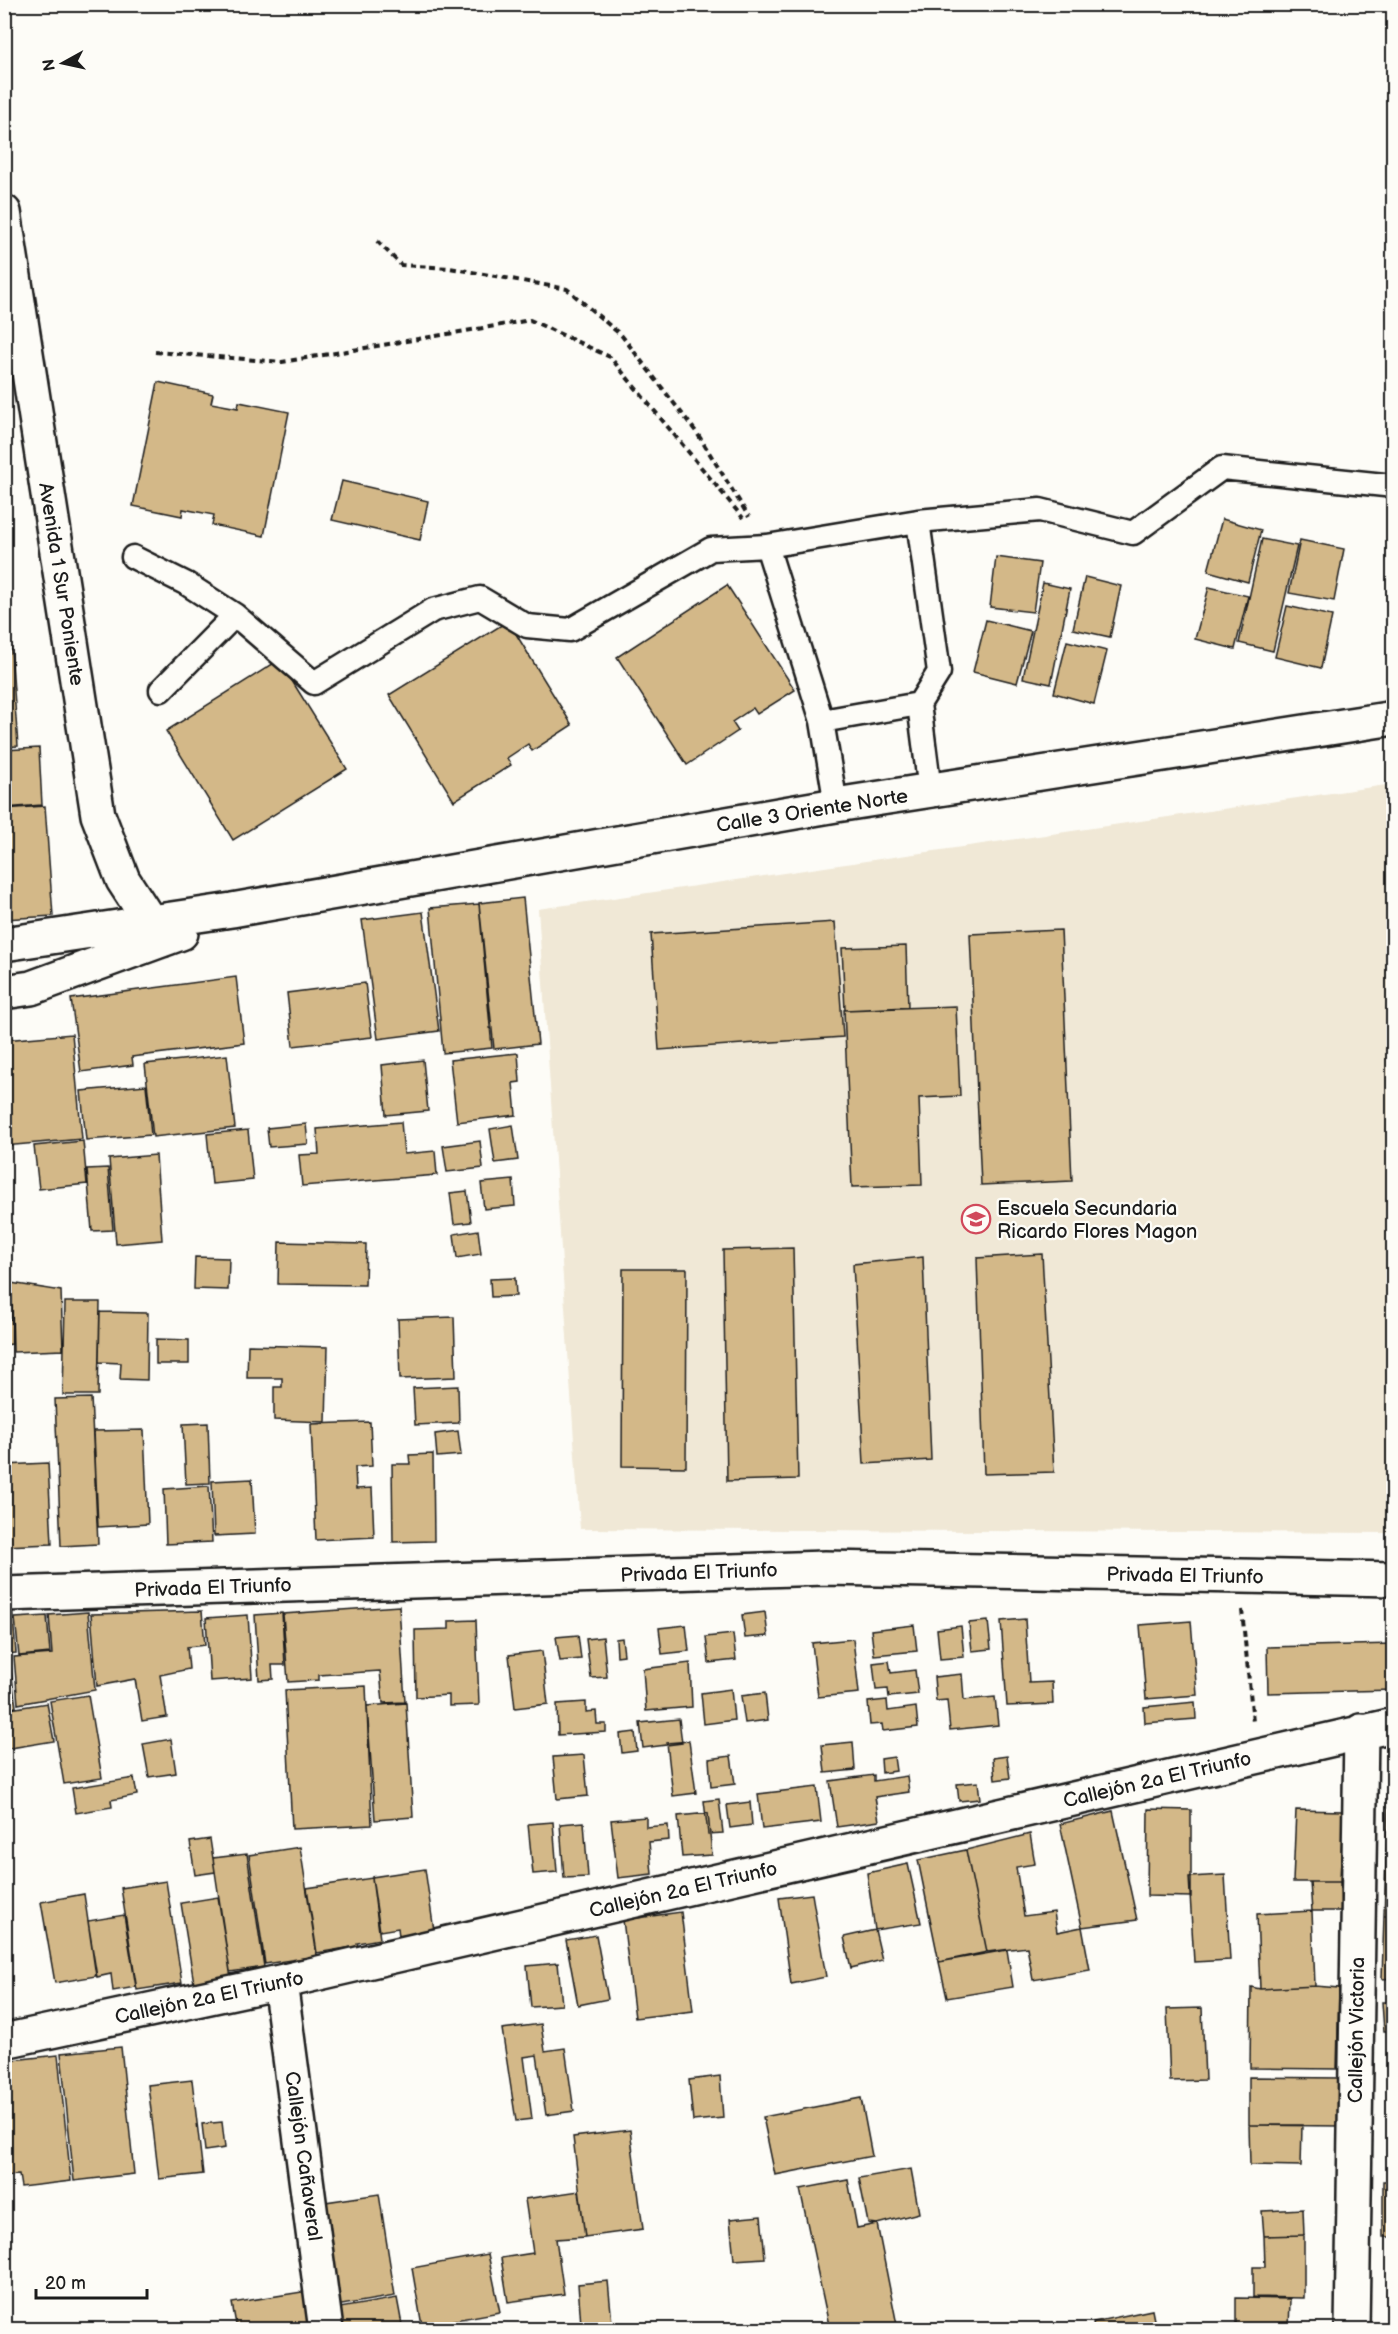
<svg xmlns="http://www.w3.org/2000/svg" width="1398" height="2334" font-family="'Balsamiq Sans',sans-serif">
<style>
.built{fill:#f0e8d6}
.building{fill:#d3b888;stroke:#1c1c1c;stroke-width:1.5}
.lines{fill:none;stroke-linecap:round;stroke-linejoin:round}
.service-casing{stroke:#1c1c1c;stroke-width:27}
.minor-casing{stroke:#1c1c1c;stroke-width:38}
.tertiary-casing{stroke:#1c1c1c;stroke-width:38}
.path{stroke:#1c1c1c;stroke-width:4;stroke-dasharray:6 4.5;stroke-linecap:butt}
.service{stroke:#fdfcf7;stroke-width:22}
.minor{stroke:#fdfcf7;stroke-width:33}
.tertiary{stroke:#fdfcf7;stroke-width:33}
.labels{text-anchor:middle;stroke-width:4.5;stroke-linejoin:round;paint-order:stroke}
.street-label{font-size:20px;fill:#1c1c1c;stroke:#fdfcf7}
.poi-label{font-size:20px;fill:#1c1c1c;stroke:#fdfcf7;text-anchor:start}
</style>
<rect width="100%" height="100%" fill="#fdfcf7"/>
<filter id="ink" filterUnits="userSpaceOnUse"><feTurbulence type="fractalNoise" baseFrequency=".0167" numOctaves="2"/><feDisplacementMap in="SourceGraphic" scale="12" xChannelSelector="R" yChannelSelector="G"/><feConvolveMatrix kernelMatrix="1 2 1 2 8 2 1 2 1" color-interpolation-filters="sRGB"/></filter>
<g filter="url(#ink)">
<path class="built" d="M1393,784V1533L580,1529L538,909Z"/>
<path class="building" d="M158,382L213,394L211,403L238,408L239,402L289,412L264,536L212,525L214,515L183,509L182,516L133,506Z
M342,481L428,501L420,540L332,520Z
M1222,519L1261,530L1248,582L1208,571Z
M1262,539L1297,546L1273,651L1239,643Z
M1300,540L1344,549L1334,601L1289,593Z
M996,557L1040,563L1033,612L990,607Z
M1085,577L1121,586L1110,637L1073,629Z
M1043,583L1070,589L1051,684L1023,678Z
M727,585L795,690L757,714L753,708L732,722L738,731L687,765L617,657Z
M1209,587L1248,596L1235,649L1195,639Z
M1287,606L1332,616L1321,668L1275,657Z
M986,620L1031,631L1017,683L973,672Z
M508,621L572,725L532,751L528,744L507,758L511,765L454,801L389,695Z
M4,636H10L18,746L4,747Z
M1067,641L1107,651L1094,704L1054,693Z
M279,660L347,769L233,840L166,731Z
M39,748L42,805L4,808V750Z
M45,806L53,916L4,919V809Z
M523,898L538,1044L494,1049L479,903Z
M479,904L492,1048L443,1053L430,908Z
M423,912L439,1031L378,1039L362,920Z
M835,922L843,1037L659,1050L651,934Z
M1061,930L1072,1181L981,1185L970,934Z
M906,946L908,1007L845,1010L842,948Z
M236,977L244,1043L132,1057L133,1065L81,1072L71,999Z
M365,983L372,1037L293,1046L287,993Z
M956,1006L960,1096L919,1098L922,1185L852,1187L844,1010Z
M72,1034L82,1139L4,1146V1040Z
M518,1053L520,1082L513,1083L516,1115L457,1122L450,1060Z
M227,1055L235,1128L153,1137L145,1064Z
M423,1060L428,1111L386,1115L382,1065Z
M146,1085L151,1135L86,1140L81,1091Z
M401,1122L404,1154L435,1151L437,1175L302,1186L299,1155L319,1154L317,1129Z
M306,1124L308,1144L269,1147L267,1128Z
M513,1125L518,1160L495,1163L490,1129Z
M248,1130L253,1180L212,1184L207,1134Z
M83,1141L87,1184L39,1189L34,1146Z
M480,1141L483,1168L447,1172L443,1146Z
M156,1155L162,1240L116,1244L109,1159Z
M108,1168L113,1230L92,1231L87,1169Z
M513,1180L515,1206L484,1209L481,1183Z
M467,1191L471,1222L454,1224L450,1193Z
M478,1230L481,1254L457,1258L454,1234Z
M279,1242L366,1244L365,1285L278,1284Z
M793,1248L798,1479L727,1481L723,1250Z
M1042,1254L1054,1472L984,1474L977,1258Z
M195,1257L229,1258L228,1290L194,1289Z
M923,1257L931,1460L864,1464L853,1264Z
M623,1269H687L686,1467L622,1466Z
M515,1278L516,1296L491,1297L490,1279Z
M11,1283L61,1291L63,1350L13,1352Z
M65,1302H100L98,1395H63Z
M100,1312L148,1313L147,1380L120,1379L121,1363L99,1362Z
M454,1317L456,1377L400,1379L398,1319Z
M12,1319V1344L4,1345V1320Z
M156,1339L189,1340V1364H156Z
M248,1345L328,1347L326,1422L274,1420V1387H282V1378H247Z
M458,1386L459,1423L415,1425L413,1388Z
M91,1398L98,1544L61,1546L55,1399Z
M370,1422L372,1466L355,1467L356,1489L372,1488L374,1537L316,1540L311,1424Z
M208,1423L210,1483L186,1484L183,1424Z
M144,1430L148,1524L98,1527L94,1431Z
M458,1431L461,1455L437,1457L435,1434Z
M433,1454L434,1541L393,1542L392,1464H410L409,1455Z
M48,1463L52,1544L4,1546V1465Z
M252,1479L255,1534L214,1536L212,1481Z
M209,1486L212,1542L166,1544L164,1489Z
M4,1606H12L16,1653L4,1654Z
M399,1606L405,1702L383,1703L380,1671L319,1675V1680L288,1682L283,1614Z
M202,1611L205,1645L187,1647L189,1669L160,1675L167,1717L142,1721L135,1679L97,1686L91,1614Z
M88,1612L95,1690L18,1704L14,1657L52,1654L49,1615Z
M765,1612L768,1636L745,1638L742,1615Z
M282,1613L285,1665H272L273,1679L259,1680L255,1615Z
M248,1615L252,1678L210,1681L206,1618Z
M47,1616L50,1653L19,1656L15,1618Z
M1025,1619L1029,1683L1052,1682L1053,1704L1007,1706L1001,1621Z
M476,1620L479,1705L449,1706V1695L416,1697L415,1630L449,1629V1621Z
M988,1621L991,1649L972,1651L969,1623Z
M1191,1621L1197,1695L1146,1699L1140,1625Z
M686,1625L689,1651L662,1654L659,1628Z
M914,1625L917,1651L874,1655L871,1630Z
M961,1626L964,1657L940,1659L937,1629Z
M733,1634L736,1660L709,1663L706,1637Z
M578,1635L581,1659L560,1661L556,1637Z
M603,1637L607,1677L591,1678L586,1639Z
M622,1638L624,1655L617,1656L616,1639Z
M853,1639L859,1693L818,1697L812,1643Z
M1394,1644V1690L1268,1693L1267,1647Z
M542,1651L548,1704L515,1708L509,1655Z
M9,1656L16,1707L4,1709V1657Z
M889,1661L891,1673L915,1670L918,1694L889,1697L888,1689L876,1690L873,1663Z
M690,1663L692,1707L646,1711L643,1669Z
M962,1674L964,1700L995,1697L998,1725L950,1730L947,1700L936,1701L934,1677Z
M366,1686L372,1825L292,1829L285,1690Z
M731,1689L734,1720L704,1724L701,1693Z
M765,1693L768,1720L745,1723L741,1696Z
M88,1695L102,1778L64,1784L50,1701Z
M887,1700L888,1711L916,1707L918,1727L883,1731L882,1724L870,1725L868,1702Z
M586,1702V1712L596,1711L597,1724H606V1732L558,1735L557,1704Z
M1195,1702L1196,1719L1145,1723L1144,1707Z
M47,1703L54,1741L4,1749V1710Z
M406,1703L413,1817L375,1820L367,1706Z
M679,1719L682,1743L643,1748L640,1723Z
M635,1732L637,1751L622,1753L620,1734Z
M171,1739L176,1773L149,1777L143,1744Z
M689,1741L696,1793L673,1796L667,1743Z
M853,1742L855,1770L825,1773L822,1745Z
M1392,1745H1394V1789H1388Z
M584,1755L588,1796L557,1799L553,1757Z
M731,1756L735,1784L711,1787L709,1759Z
M1007,1756L1010,1778L995,1780L993,1758Z
M894,1757L896,1771L882,1773L881,1759Z
M874,1775V1781L907,1776L909,1792L875,1797L879,1821L837,1827L830,1781Z
M134,1778L137,1795L111,1800L112,1807L76,1813L72,1788Z
M978,1782L980,1799L959,1801L957,1784Z
M817,1787L821,1822L762,1829L758,1794Z
M1388,1789H1394V1832H1387Z
M719,1799L723,1833L708,1834L704,1801Z
M750,1802L752,1825L730,1828L727,1805Z
M1148,1809L1191,1810V1897L1147,1896Z
M1296,1810L1343,1811L1340,1882H1293Z
M1113,1811L1137,1920L1082,1927L1060,1824Z
M708,1813L712,1855L682,1857L678,1816Z
M646,1817V1827L668,1825L669,1840L649,1842L652,1874L618,1878L611,1820Z
M553,1822L557,1872L533,1874L528,1824Z
M584,1822L588,1877L564,1878L560,1824Z
M1387,1832H1394V1916H1384Z
M1030,1834L1035,1864L1016,1867L1024,1916L1054,1912L1057,1932L1082,1927L1090,1970L1033,1980L1027,1947L987,1952L966,1850Z
M210,1839L215,1872L195,1875L190,1842Z
M300,1847L317,1956L265,1964L249,1855Z
M966,1850L987,1952L939,1962L918,1860Z
M247,1854L264,1967L230,1972L213,1858Z
M908,1864L921,1923L875,1930L867,1873Z
M425,1869L434,1931L399,1936L398,1928L380,1931L372,1877Z
M1225,1875L1230,1960L1194,1962L1189,1877Z
M372,1878L380,1939L357,1943L358,1946L317,1953L307,1888Z
M166,1881L182,1983L137,1990L121,1888Z
M1310,1882H1340L1341,1911H1312Z
M84,1894L96,1976L55,1983L41,1902Z
M812,1894L826,1977L791,1984L779,1898Z
M218,1897L231,1977L194,1983L181,1903Z
M1312,1911L1315,1986L1260,1989L1257,1914Z
M681,1912L693,2011L635,2018L623,1920Z
M124,1915L136,1987L113,1991L111,1974L97,1977L88,1921Z
M1384,1916H1394V1978L1382,1979Z
M875,1930L882,1960L851,1968L844,1937Z
M596,1935L608,1999L578,2005L566,1940Z
M1007,1950L1013,1987L947,1998L939,1962Z
M558,1963L562,2005L531,2007L527,1966Z
M1315,1986L1339,1988L1337,2069L1250,2068L1251,1987L1260,1989Z
M1382,2002H1394V2031H1384Z
M1202,2008L1205,2080L1170,2081L1167,2009Z
M541,2024L545,2051L565,2048L574,2111L546,2115L537,2055L524,2057L532,2119L516,2121L502,2029Z
M121,2047L134,2174L74,2181L61,2053Z
M58,2055L71,2181L21,2187L19,2175L4,2176V2116H10L4,2061Z
M720,2076L723,2118L693,2121L689,2080Z
M1249,2077L1341,2078V2126L1249,2125Z
M192,2080L203,2174L159,2179L148,2085Z
M861,2098L872,2156L775,2175L763,2117Z
M222,2122L225,2148L205,2151L202,2124Z
M1249,2125H1302L1301,2166L1250,2165Z
M630,2130L643,2229L585,2237L573,2137Z
M1388,2136H1394V2165H1388Z
M911,2169L919,2213L877,2224L868,2223L859,2178Z
M848,2180L857,2228L877,2224L898,2330H830L800,2189Z
M1383,2181H1394V2237H1383Z
M579,2191L585,2237L556,2239L564,2294L508,2302L501,2258L533,2253L525,2199Z
M379,2194L395,2296L336,2306L319,2203Z
M1303,2209L1304,2235L1264,2236L1262,2211Z
M761,2216L765,2258L734,2260L730,2219Z
M1304,2235V2298L1253,2297V2267H1265L1264,2236Z
M488,2254L500,2312L422,2326L412,2268Z
M608,2281L612,2323L581,2325L578,2284Z
M308,2291L314,2330H237L232,2303Z
M397,2298L403,2330H331L328,2310Z
M1236,2298L1290,2299L1289,2330H1236Z
M1152,2310L1156,2330H1094L1093,2322Z
M466,2321L468,2330H420Z"/>
<g class="lines">
<g class="service-casing">
<path id="service" d="M918,521L939,672L919,704L930,791
M767,546L822,721L836,805
M133,557L187,584L235,615L314,683L433,610L480,598L527,626L570,630L711,549L767,546L918,521L1040,510L1133,533L1222,468L1394,486
M161,690L235,615
M822,721L919,704"/>
</g>
<g class="minor-casing">
<path id="minor" d="M4,1594L825,1568L1394,1579
M280,1982L326,2330
M4,2041L280,1982L1394,1725
M1352,2330L1361,1731"/>
</g>
<g class="tertiary-casing">
<path id="tertiary" d="M4,212L98,815L123,880L162,940
M4,944L232,910L836,805L1394,718
M4,992L31,988L181,933"/>
</g>
<path class="path" d="M377,241L401,265L450,268L567,289L622,336L697,433L749,517
M155,352L282,362L530,320L610,357L743,518
M1242,1610L1253,1722"/>
<use href="#service" class="service"/>
<use href="#minor" class="minor"/>
<use href="#tertiary" class="tertiary"/>
</g>
</g>
<defs>
<g id="school-ring" transform="scale(1.5)"><circle r="9.5" fill="#fdfcf7" stroke="#d1495b" stroke-width="1.5"/><path d="M0-5L7-2L0 1L-7-2ZM-4 1L0 2.5L4 1V4Q0 6-4 4Z" fill="#d1495b"/></g>
</defs>
<g fill-rule="evenodd">
<use href="#school-ring" x="976" y="1219"/>
</g>
<g class="labels">
<g class="street-label">
<text transform="translate(62 584) rotate(81)" y="7">Avenida 1 Sur Poniente</text>
<text transform="translate(812 810) rotate(-9)" y="7">Calle 3 Oriente Norte</text>
<text transform="translate(699 1572) rotate(-2)" y="7">Privada El Triunfo</text>
<text transform="translate(1185 1575) rotate(1)" y="7">Privada El Triunfo</text>
<text transform="translate(213 1587) rotate(-2)" y="7">Privada El Triunfo</text>
<text transform="translate(1157 1779) rotate(-13)" y="7">Callejón 2a El Triunfo</text>
<text transform="translate(683 1889) rotate(-13)" y="7">Callejón 2a El Triunfo</text>
<text transform="translate(209 1997) rotate(-12)" y="7">Callejón 2a El Triunfo</text>
<text transform="translate(1356 2030) rotate(-89)" y="7">Callejón Victoria</text>
<text transform="translate(304 2156) rotate(82)" y="7">Callejón Cañaveral</text>
</g>
<g class="poi-label">
<text x="997" y="1215">Escuela Secundaria<tspan x="997" dy="23">Ricardo Flores Magon</tspan></text>
</g>
</g>
<rect width="1398" height="2334" fill="none" stroke="#fdfcf7" stroke-width="24"/>
<rect x="12" y="12" width="1374" height="2310" fill="none" stroke="#1c1c1c" stroke-width="2" filter="url(#ink)"/>
<g transform="translate(63 63) rotate(262)" stroke="#fdfcf7" stroke-width="4.5" paint-order="stroke">
<path d="M0-4.5L10 22L0 15L-10 22Z" fill="#1c1c1c"/>
<text y="-9" font-size="16" font-weight="bold" text-anchor="middle" fill="#1c1c1c">N</text>
</g>
<path d="M36 2289v9h111v-9" fill="none" stroke="#1c1c1c" stroke-width="3"/>
<text x="45" y="2289" font-size="18" fill="#1c1c1c" stroke="#fdfcf7" stroke-width="4.5" paint-order="stroke">20 m</text>
</svg>
